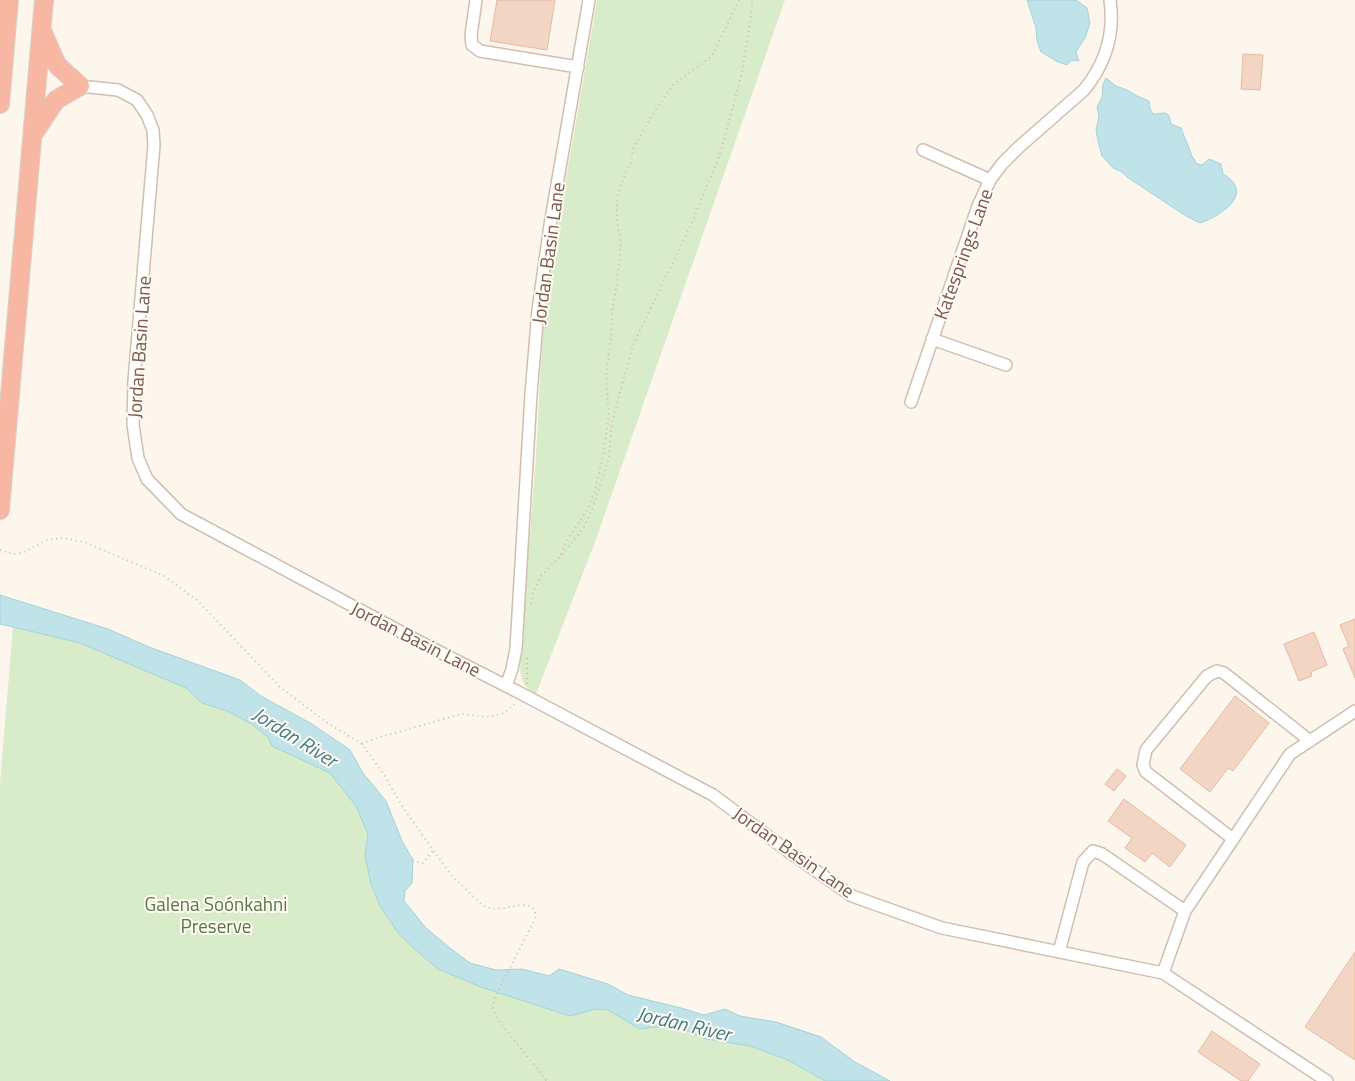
<svg xmlns="http://www.w3.org/2000/svg" width="1355" height="1081" font-family="'Titillium Web',sans-serif">
<style>
.green{fill:#d8ecc9}
.water{fill:#bfe3e8;stroke:#a5d3da}
.building{fill:#f3d5c3;stroke:#e6bba3}
.lines{fill:none;stroke-linecap:round;stroke-linejoin:round}
.minor-casing{stroke:#d1beb0;stroke-width:14}
.highway-casing{stroke:#dad1cd;stroke-width:20}
.path{stroke:#d9b8a5;stroke-width:2;stroke-dasharray:1 4;stroke-linecap:butt}
.minor{stroke:#fff;stroke-width:11}
.highway{stroke:#f7b7a3;stroke-width:18}
.labels{text-anchor:middle;stroke-width:4;stroke-linejoin:round;paint-order:stroke}
.street-label{font-size:19px;fill:#7a5c4d;stroke:#fffaf3}
.park-label{font-size:19px;fill:#537a41;stroke:#fffaf3}
.water-label{font-size:20px;font-style:italic;fill:#437c86;stroke:#fffaf3}
</style>
<rect width="100%" height="100%" fill="#fdf6ec"/>
<path class="green" d="M597,0H785L595,542L536,694C525,688 521,681 520,668L536,455L542,343L552,255L571,151Z
M13,627L105,646L327,759L376,833L419,943L525,990L765,1045L852,1081H0V783Z"/>
<path class="water" d="M1027,0H1076L1087,8L1090,23L1085,38L1076,52L1079,61L1072,60L1067,65L1056,61L1041,52L1037,41L1036,28Z
M1106,78L1116,86L1127,90L1137,96L1149,101L1150,108L1153,114L1166,113L1169,116L1171,124L1181,128L1192,156L1197,164L1202,165L1209,159L1221,164L1223,174C1256,193 1221,216 1200,223L1186,216L1127,177L1122,172L1113,168L1102,156L1098,141L1096,130L1099,116L1097,107L1102,97L1103,84Z
M0,595L108,629L149,647L240,680L261,696L312,724L350,750L363,773L386,801L402,841L413,860L412,883L405,891L404,901L426,928L450,948L470,963L496,970L522,969L549,976L559,969L608,984L628,995L681,1008L704,1015L725,1009L740,1016L776,1022L821,1037L855,1062L890,1081H825L788,1060L750,1046L706,1039L682,1029L654,1027L640,1029L608,1010L596,1009L570,1016L481,987L438,969L419,953L399,934L380,906L371,884L365,856L368,834L356,806L330,773L272,746L268,737L250,723L227,711L202,703L186,688L80,643L0,624Z"/>
<path class="building" d="M497,0H555L547,50L490,41Z
M1243,54L1263,55L1260,90L1241,89Z
M1355,619V678L1343,649L1349,646L1340,625Z
M1314,632L1327,665L1311,672L1312,676L1299,681L1284,644Z
M1235,696L1269,723L1233,771L1228,768L1210,792L1180,769Z
M1117,769L1126,776L1114,791L1105,784Z
M1124,799L1186,845L1170,867L1152,853L1145,862L1125,848L1132,838L1108,821Z
M1355,952V1060L1305,1027Z
M1212,1031L1260,1064L1248,1081H1241L1198,1052Z"/>
<g class="lines">
<g class="minor-casing">
<path id="minor" d="M476,0L471,35L472,45L480,51L578,67
M80,86L118,90L137,100L147,115L153,130L154,145L134,381L133,425L138,458L147,479L181,514L418,641L522,694L713,795L785,849L852,896L942,928L1163,973L1327,1081
M923,150L990,180
M932,339L1006,365
M911,402L978,206L990,180L1002,164L1019,147L1084,90C1106,63 1115,34 1110,0
M506,686L512,669L516,649L531,394L538,310L550,225L589,0
M1233,839L1146,772L1143,765L1146,750L1207,676L1217,671L1224,673L1310,741
M1059,952L1083,862L1093,851L1102,854L1185,911
M1163,973L1185,911L1290,754L1355,711"/>
</g>
<g class="highway-casing">
<path id="highway" d="M0,104L9,0
M34,133L56,100L80,86L57,65L43,33
M0,510L44,0"/>
</g>
<path class="path" d="M0,550L13,554L22,553L47,540L54,539L63,538L84,542L164,576L197,600L279,686L326,722L362,744L384,775L404,809L428,843L452,876L480,903C496,916 513,902 531,906C536,911 536,915 534,921L495,997L493,1008L497,1019L547,1081
M561,554L564,545L586,512L595,491L603,455L609,416L606,376L611,338L612,310L616,290L621,246L617,220V198L622,182L631,162L634,147L654,112L673,85L712,56L739,0
M531,604L533,593L541,576L560,557L584,527L593,507L609,458L612,422L633,345L691,225L720,154L741,77L752,9V0
M527,684V654
M362,744L377,738L461,714L490,717L504,713L516,703
M413,860L421,863H424L427,857L433,851"/>
<use href="#minor" class="minor"/>
<use href="#highway" class="highway"/>
</g>
<g class="labels">
<g class="street-label">
<text transform="translate(548 253) rotate(-82)" y="7">Jordan Basin Lane</text>
<text transform="translate(963 254) rotate(-70)" y="7">Katesprings Lane</text>
<text transform="translate(139 347) rotate(-86)" y="7">Jordan Basin Lane</text>
<text transform="translate(416 639) rotate(27)" y="7">Jordan Basin Lane</text>
<text transform="translate(794 852) rotate(35)" y="7">Jordan Basin Lane</text>
</g>
<g class="park-label">
<text x="216" y="911">Galena Soónkahni<tspan x="216" dy="22">Preserve</tspan></text>
</g>
<g class="water-label">
<text transform="translate(295 737) rotate(32)" y="7">Jordan River</text>
<text transform="translate(684 1024) rotate(13)" y="7">Jordan River</text>
</g>
</g>
</svg>
